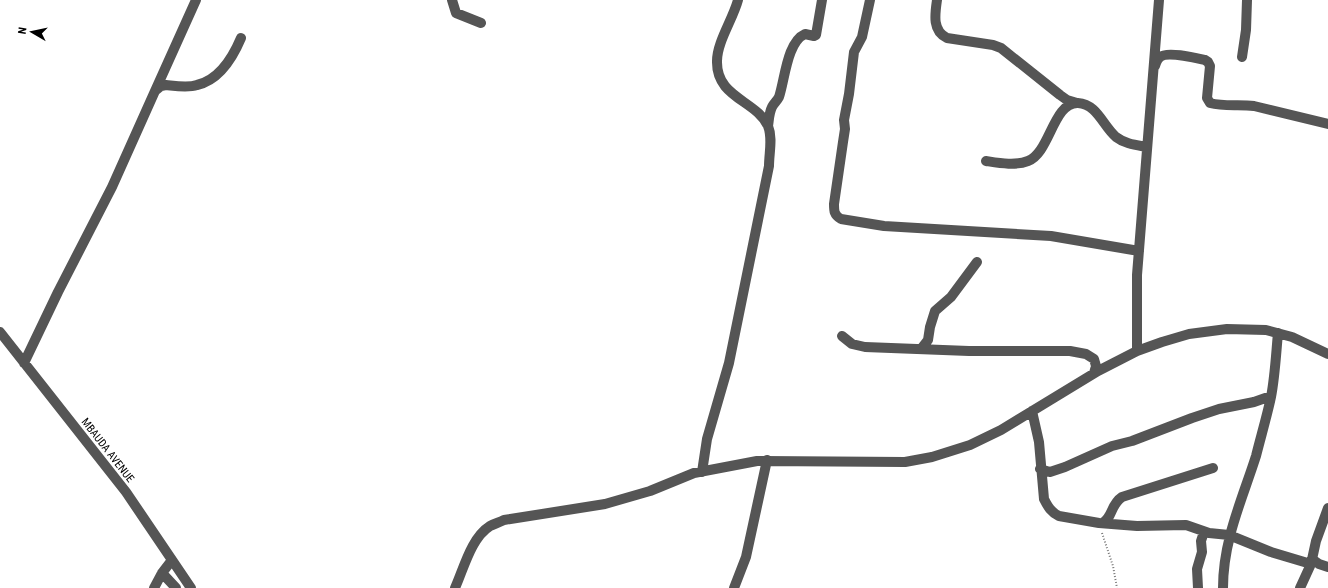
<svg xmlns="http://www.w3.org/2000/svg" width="1328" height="588" font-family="'Roboto Condensed',sans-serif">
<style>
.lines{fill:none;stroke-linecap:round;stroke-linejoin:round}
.path{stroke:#777;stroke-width:2;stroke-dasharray:1 2;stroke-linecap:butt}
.minor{stroke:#555;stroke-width:10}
.labels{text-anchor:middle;stroke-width:4;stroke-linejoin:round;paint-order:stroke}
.street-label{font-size:11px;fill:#000;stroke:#fff}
</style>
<rect width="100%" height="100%" fill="#fff"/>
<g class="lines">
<path class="path" d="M1102,533L1113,566L1117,588"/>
<path class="minor" d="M452,0L456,13L481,23
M870,0L862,37L854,52L849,94L844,120L845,129L843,142L834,204C834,211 834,215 841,219L884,226L1051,236L1139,251
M937,0C935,14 932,31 947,38L993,45L1001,48L1060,95L1067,100L1077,103
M1242,57L1246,30L1247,0
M1155,66C1156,63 1157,59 1160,57C1167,51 1196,58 1205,60L1208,62L1210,66L1207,98L1210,103C1225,107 1239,104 1254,106L1328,124
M155,91L196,0
M768,126C769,120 769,113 772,107C774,103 777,101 779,97C785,79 787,42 805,34L814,36L816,35L822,0
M986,161C999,163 1015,166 1028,161C1050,153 1053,102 1078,103C1097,104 1103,126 1116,137C1125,144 1136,145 1147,147
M0,332L126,492L191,588
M842,336L852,344L865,347L969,351H1070L1086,354L1094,359L1096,366L1094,373
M921,349L928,340L930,327L935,311L951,297L977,262
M1137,351V275L1159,0
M24,363L58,292L112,187L155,91L161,86L166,85C176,86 188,88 197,85C219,80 233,57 241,38
M1032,411L1039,442L1044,499C1048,507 1051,512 1059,516L1099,523L1137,526L1186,525L1209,533L1229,535L1271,552L1311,564
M1040,469L1050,472L1065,467L1112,446L1132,441L1192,418L1219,409L1254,402L1271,396
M702,472L707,439L729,363L769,166C769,153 773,138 768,126C756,100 716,98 717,61C717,42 733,19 738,0
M1102,523C1113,518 1110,505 1122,497L1213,468
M1312,559L1319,564L1328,567
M162,573L176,588
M154,588L162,573L172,560
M455,588C464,568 471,538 490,526C494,524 500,522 504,520L605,504L650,491L694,473L757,461L905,462L932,457L970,445L1001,430L1098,371L1137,351L1162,342L1189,334L1227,329L1266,330L1292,337L1328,354
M734,588L746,557L767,460
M1198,588L1197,569L1202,552L1201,541L1204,532
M1223,588C1223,540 1242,500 1256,456C1261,436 1267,416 1271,397C1275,376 1276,354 1278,333
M1300,588L1311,564L1316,541L1328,508"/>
</g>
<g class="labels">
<g class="street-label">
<text transform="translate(108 450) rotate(52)" y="4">MBAUDA AVENUE</text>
</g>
</g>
<g transform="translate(32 32) rotate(279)" stroke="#ffffff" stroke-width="3" paint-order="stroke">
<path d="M0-3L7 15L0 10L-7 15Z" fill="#000000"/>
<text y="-6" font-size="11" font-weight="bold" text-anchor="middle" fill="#000000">N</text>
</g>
</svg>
